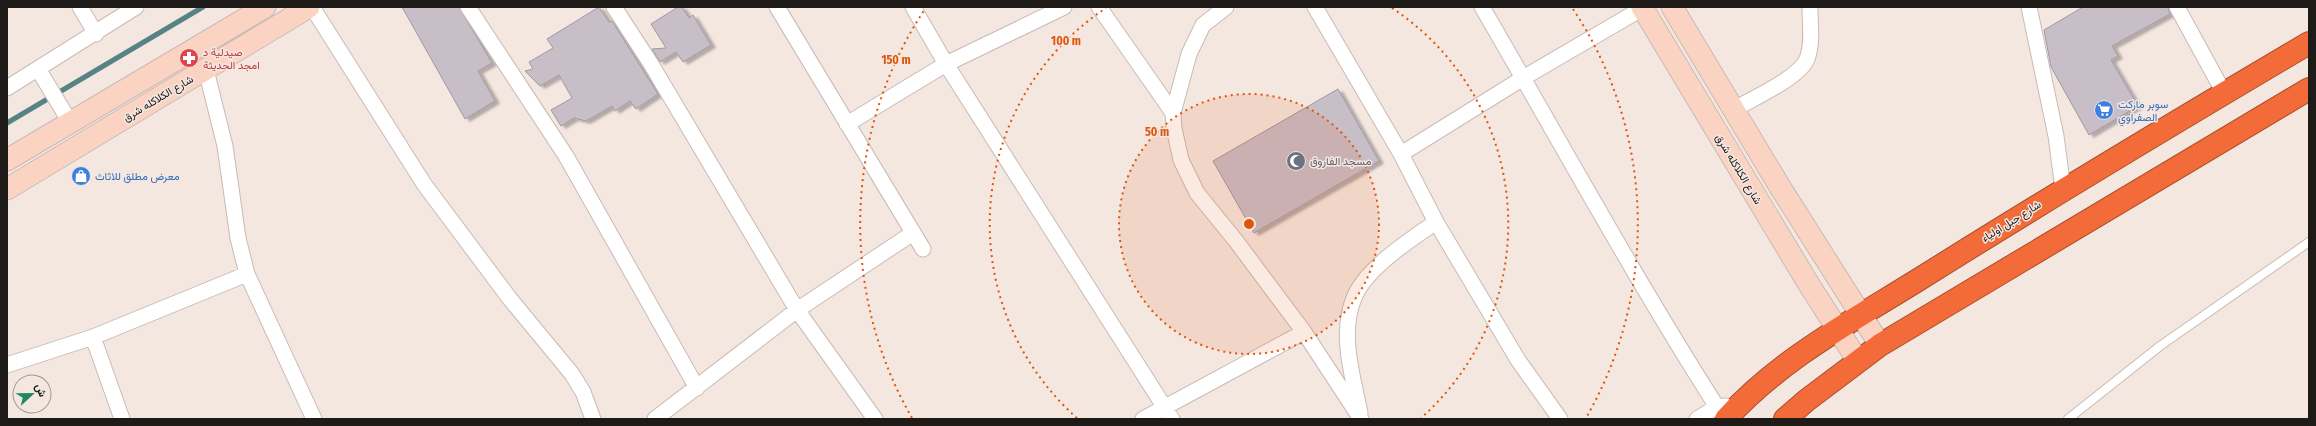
<svg xmlns="http://www.w3.org/2000/svg" width="2316" height="426" font-family="'Fira Sans Condensed',Vazirmatn,sans-serif">
<style>
.lines{fill:none;stroke-linecap:round;stroke-linejoin:round}
.stream{stroke:#578286;stroke-width:5}
.building{fill:#c8bec8;stroke:#a198a1;filter:url(#shadow)}
.lane-casing{stroke:#c8bbb5;stroke-width:10}
.street-casing{stroke:#c8bbb5;stroke-width:17}
.secondary-casing{stroke:#c8bbb5;stroke-width:23}
.highway-casing{stroke:#a84f2c;stroke-width:24}
.lane{stroke:#fff;stroke-width:8}
.street{stroke:#fff;stroke-width:15}
.secondary{stroke:#fbd3c3;stroke-width:21}
.highway{stroke:#f26b38;stroke-width:22}
.ring{fill:none;stroke:#de560d;stroke-width:2;stroke-dasharray:2 4}
.labels{text-anchor:middle;stroke-width:3;stroke-linejoin:round;paint-order:stroke}
.health-label{font-size:11px;fill:#be3a42;stroke:#f4e7e0;text-anchor:start}
.street-label{font-size:11px;fill:#1e1a17;stroke:#f4e7e0}
.shop-label{font-size:11px;fill:#366cbe;stroke:#f4e7e0;text-anchor:start}
.worship-label{font-size:11px;fill:#5b616d;stroke:#f4e7e0;text-anchor:start}
.centre{fill:#de560d;stroke:#f4e7e0;stroke-width:2}
.ring-label{font-size:12px;text-anchor:middle;font-weight:bold;fill:#de560d;stroke:#f4e7e0;stroke-width:3;stroke-linejoin:round;paint-order:stroke}
</style>
<defs>
<filter id="shadow"><feDropShadow dx="4.5" dy="2.5" stdDeviation="1" flood-color="#0004"/></filter>
</defs>
<rect width="100%" height="100%" fill="#f4e7e0"/>
<g class="lines">
<path class="stream" d="M7,123L203,7"/>
</g>
<path class="building" d="M402,7H459L492,63L478,71L495,101L465,119Z
M599,7L609,22L612,21L658,94L636,109L630,101L615,111L612,106L586,121L574,118L561,126L551,110L572,98L559,75L540,86L525,71L533,69L529,62L553,48L547,39Z
M678,7H682L689,18L693,15L711,45L683,62L676,52L660,62L652,49L666,48L651,24Z
M2083,7H2168L2170,14L2112,46L2118,56L2111,60L2138,106L2089,135L2051,67L2044,30Z
M1338,89L1379,161L1254,233L1213,161Z"/>
<g class="lines">
<g class="lane-casing">
<path id="lane" d="M2068,419L2160,346L2309,242"/>
</g>
<g class="street-casing">
<path id="street" d="M80,7L96,34
M312,7L424,184L510,299L572,374L583,392L593,419
M468,7L566,156L697,388
M614,7L651,64L797,310L875,419
M777,7L923,249
M913,7L946,64L1172,419
M1099,7L1173,113
M1226,7L1203,25L1189,54L1173,113L1174,128L1181,160L1197,193L1236,241L1304,332L1361,419
M1315,7L1401,154L1436,222C1411,239 1365,269 1354,298C1339,334 1353,377 1360,413
M1482,7C1560,141 1634,277 1717,407
M2029,7L2056,136L2063,189
M2177,7L2224,93
M38,69L70,122
M206,70L225,146L238,238L247,274L314,419
M7,88L136,7
M1735,109C1753,98 1799,78 1807,59C1813,44 1810,23 1810,7
M847,124L946,64L1064,7
M1401,154L1523,78L1643,8
M1436,222L1518,360L1560,419
M93,337L122,419
M7,365L93,337L247,274
M655,419L797,310L913,233
M1143,419L1304,332
M1697,419L1717,407L1726,406"/>
</g>
<g class="secondary-casing">
<path id="secondary" d="M1642,7L1808,283L1858,361
M1672,7L1780,187L1880,345
M7,160L265,7
M7,189L309,7"/>
</g>
<g class="highway-casing">
<path id="highway" d="M1726,419C1779,360 1852,321 1918,280C2047,199 2177,121 2309,43
M1785,419L1807,400L1880,345L2309,89"/>
</g>
<use href="#lane" class="lane"/>
<use href="#street" class="street"/>
<use href="#secondary" class="secondary"/>
<use href="#highway" class="highway"/>
</g>
<circle cx="1249" cy="224" r="130" fill="#de560d" fill-opacity=".12"/>
<g class="ring">
<circle cx="1249" cy="224" r="130"/>
<path d="M1077 418A259 259 0 0 1 1106 8M1392 8A259 259 0 0 1 1421 418"/>
<path d="M912 418A389 389 0 0 1 925 9M1573 9A389 389 0 0 1 1586 418"/>
</g>
<defs>
<g id="pharmacy-disc" transform="scale(1)"><circle r="9.5" fill="#e0444e" stroke="#f4e7e0"/><path d="M-2-6h4v4h4v4h-4v4h-4v-4h-4v-4h4Z" fill="#fff"/></g>
<g id="supermarket-disc" transform="scale(1)"><circle r="9.5" fill="#3f7fe0" stroke="#f4e7e0"/><path d="M-6-5.5h2.5l.6 2H6L4.5 2H-2.5L-4.4-4H-6ZM-1.5 3.2a1.3 1.3 0 1 0 .1 0ZM3 3.2a1.3 1.3 0 1 0 .1 0Z" fill="#fff"/></g>
<g id="mosque-disc" transform="scale(1)"><circle r="9.5" fill="#6b7280" stroke="#f4e7e0"/><path d="M3.5-4.9A6 6 0 1 0 3.5 4.9A5 5 0 1 1 3.5-4.9Z" fill="#fff"/></g>
<g id="shop-disc" transform="scale(1)"><circle r="9.5" fill="#3f7fe0" stroke="#f4e7e0"/><path d="M-5-2.5h2.3a2.7 3.5 0 0 1 5.4 0H5L5.5 6h-11ZM-1.5-2.5h3a1.5 2.3 0 0 0-3 0Z" fill="#fff"/></g>
</defs>
<g fill-rule="evenodd">
<use href="#pharmacy-disc" x="189" y="58"/>
<use href="#supermarket-disc" x="2104" y="110"/>
<use href="#mosque-disc" x="1296" y="161"/>
<use href="#shop-disc" x="81" y="176"/>
</g>
<g class="labels">
<g class="health-label">
<text x="203" y="56">صيدلية د<tspan x="203" dy="13">امجد الحديثة</tspan></text>
</g>
<g class="street-label">
<text transform="translate(158 98) rotate(-31)" y="4">شارع الكلاكله شرق</text>
<text transform="translate(1739 169) rotate(59)" y="4">شارع الكلاكله شرق</text>
<text transform="translate(2011 221) rotate(-32)" y="4">شارع جبل اولياء</text>
</g>
<g class="shop-label">
<text x="2118" y="108">سوبر ماركت<tspan x="2118" dy="13">الصفراوي</tspan></text>
<text x="95" y="180">معرض مطلق للاثاث</text>
</g>
<g class="worship-label">
<text x="1310" y="165">مسجد الفاروق</text>
</g>
</g>
<circle cx="1249" cy="224" r="6" class="centre"/>
<g class="ring-label">
<text x="1066" y="45">100 m</text>
<text x="896" y="64">150 m</text>
<text x="1157" y="136">50 m</text>
</g>
<rect width="2316" height="426" fill="none" stroke="#1e1a17" stroke-width="16"/>
<g transform="translate(32 394) rotate(68)"><circle r="19" fill="#f4e7e0" stroke="#9e9590"/>
<path d="M0-3L7 15L0 10L-7 15Z" fill="#208762"/>
<text y="-6" font-size="11" font-weight="bold" text-anchor="middle" fill="#1e1a17">ش</text>
</g>
</svg>
